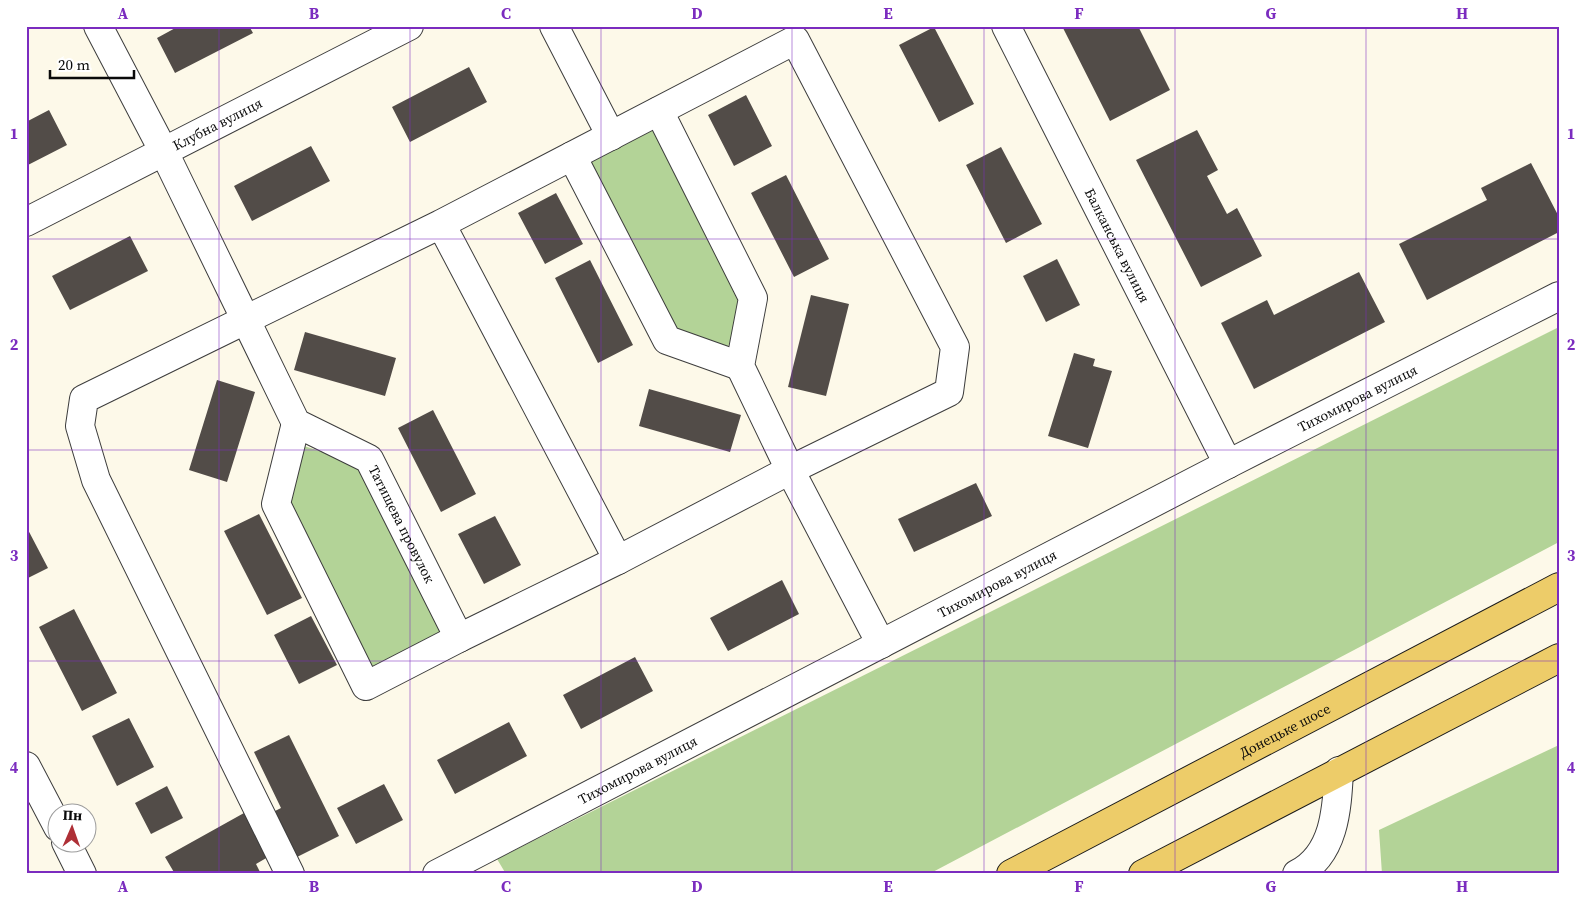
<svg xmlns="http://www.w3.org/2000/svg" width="1585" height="900" font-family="'Source Serif 4',serif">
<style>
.forest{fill:#b3d397}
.building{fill:#524c48}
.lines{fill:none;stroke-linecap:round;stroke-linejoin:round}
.minor-casing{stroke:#3d3d3d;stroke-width:30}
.major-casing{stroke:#1b1b1b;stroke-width:30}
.minor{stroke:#fff;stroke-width:28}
.major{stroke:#edcc69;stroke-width:28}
.grid{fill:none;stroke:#7b2cbf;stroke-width:1;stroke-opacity:0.55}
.labels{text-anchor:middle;stroke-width:5;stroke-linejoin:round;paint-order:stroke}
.street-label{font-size:14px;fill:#0a0a0a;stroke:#fff}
.neatline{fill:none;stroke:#7b2cbf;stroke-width:2}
.grid-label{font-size:16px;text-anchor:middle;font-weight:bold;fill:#7b2cbf}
</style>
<rect width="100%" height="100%" fill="#fdf9e9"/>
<path class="forest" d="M661,125L746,293L727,350L673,332L587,162Z
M1559,327V542L929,874H506L497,859Z
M304,446L361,464L446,633L372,670L285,500Z
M1559,745V874H1382L1379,830Z"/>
<path class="building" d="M179,26H249L253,33L175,73L157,38Z
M1062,26H1138L1170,90L1110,121Z
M934,27L974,104L939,122L899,45Z
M469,67L487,102L410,142L392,107Z
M746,95L772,146L734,166L708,115Z
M49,110L67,145L26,166V122Z
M1197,130L1218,170L1207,176L1227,214L1237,208L1262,256L1201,287L1136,160Z
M311,146L330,181L252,221L234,186Z
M1001,147L1042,224L1006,243L966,165Z
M1531,163L1559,217V232L1427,300L1399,244L1487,200L1481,188Z
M786,175L829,259L794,277L751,193Z
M556,193L583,244L545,264L518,213Z
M130,236L148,271L70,310L52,276Z
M1057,259L1080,305L1046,322L1023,276Z
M590,260L633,345L598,363L555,278Z
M1359,272L1385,322L1254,389L1221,323L1267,300L1274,315Z
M811,295L849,304L826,396L788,387Z
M305,332L396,358L385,396L294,370Z
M1074,353L1095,359L1093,366L1112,371L1088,448L1048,436Z
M217,380L255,392L227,482L189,470Z
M649,389L741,415L730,452L639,426Z
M433,410L476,494L441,512L398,428Z
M976,483L992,516L914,552L898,519Z
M259,514L302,598L267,615L224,531Z
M495,516L521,565L484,584L458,534Z
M26,526L48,568L26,579Z
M782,580L799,614L728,651L710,618Z
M74,609L117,693L82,711L39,627Z
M311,616L337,665L299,684L274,635Z
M635,657L653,691L581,729L563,695Z
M129,718L154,767L117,786L92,736Z
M509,722L527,756L455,794L437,760Z
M289,735L339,836L293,859L271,813L281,808L254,752Z
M384,784L403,820L356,844L337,808Z
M167,786L183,818L151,834L135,803Z
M244,813L268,857L256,864L260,872L257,874H175L165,857Z
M26,864L31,874H26Z"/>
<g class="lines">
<g class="minor-casing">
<g id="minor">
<path id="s1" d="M98,26L164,152L296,423L369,459L459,638L618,560"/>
<path d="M554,26L611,136"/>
<path id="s2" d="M1006,26L1228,464"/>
<path d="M659,111L753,298L740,366L790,470L881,644"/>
<path d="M572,156L667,340L740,366"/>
<path id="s3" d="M26,222L409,26"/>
<path d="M296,423L276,504L366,686L459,638"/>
<path d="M26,766L58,827"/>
<path d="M66,842L82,874"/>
<path d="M290,874L96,480L80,426L84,399L441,224L795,40L955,347L949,392L790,470L618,560L441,224"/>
<path id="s4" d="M437,874L1228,464L1559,296"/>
<path d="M1297,874C1335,855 1337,808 1339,771"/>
</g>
</g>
<g class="major-casing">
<g id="major">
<path id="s5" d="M1011,874L1559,587"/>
<path d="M1143,874L1559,658"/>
</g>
</g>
<use href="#minor" class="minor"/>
<use href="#major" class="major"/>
</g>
<path class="grid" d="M219,26V874M410,26V874M601,26V874M792,26V874M984,26V874M1175,26V874M1366,26V874M26,239H1559M26,450H1559M26,661H1559"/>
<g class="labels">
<g class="street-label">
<text dy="5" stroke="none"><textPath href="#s3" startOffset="215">Клубна вулиця</textPath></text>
<text dy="5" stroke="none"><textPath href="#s2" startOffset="246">Балканська вулиця</textPath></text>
<text dy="5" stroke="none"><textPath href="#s4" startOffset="1036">Тихомирова вулиця</textPath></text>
<text dy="5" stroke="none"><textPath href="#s1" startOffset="598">Татищева провулок</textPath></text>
<text dy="5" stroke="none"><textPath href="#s4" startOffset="631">Тихомирова вулиця</textPath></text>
<text dy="5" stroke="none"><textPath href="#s5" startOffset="309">Донецьке шосе</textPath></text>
<text dy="5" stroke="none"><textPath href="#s4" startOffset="226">Тихомирова вулиця</textPath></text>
</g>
</g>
<rect width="1585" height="900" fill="none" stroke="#ffffff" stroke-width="55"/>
<g transform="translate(72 828) rotate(2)"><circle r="24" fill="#ffffff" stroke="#9d9d9d"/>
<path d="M0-4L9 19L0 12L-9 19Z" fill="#ae2f36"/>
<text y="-8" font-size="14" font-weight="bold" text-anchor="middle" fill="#0a0a0a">Пн</text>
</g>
<path d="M50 70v8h84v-8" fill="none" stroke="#0a0a0a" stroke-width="2.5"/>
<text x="58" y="70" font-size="15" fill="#0a0a0a" stroke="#ffffff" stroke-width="4" paint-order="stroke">20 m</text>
<rect x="28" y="28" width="1530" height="844" class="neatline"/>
<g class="grid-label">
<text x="123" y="19">A</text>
<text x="314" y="19">B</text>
<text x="506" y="19">C</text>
<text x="697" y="19">D</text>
<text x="888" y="19">E</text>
<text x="1079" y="19">F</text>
<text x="1271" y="19">G</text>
<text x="1462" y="19">H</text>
<text x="14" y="139">1</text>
<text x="1571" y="139">1</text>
<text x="14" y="350">2</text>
<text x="1571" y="350">2</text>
<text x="14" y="561">3</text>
<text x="1571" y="561">3</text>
<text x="14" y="773">4</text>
<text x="1571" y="773">4</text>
<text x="123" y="892">A</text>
<text x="314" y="892">B</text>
<text x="506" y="892">C</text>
<text x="697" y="892">D</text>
<text x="888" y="892">E</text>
<text x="1079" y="892">F</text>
<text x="1271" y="892">G</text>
<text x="1462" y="892">H</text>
</g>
</svg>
